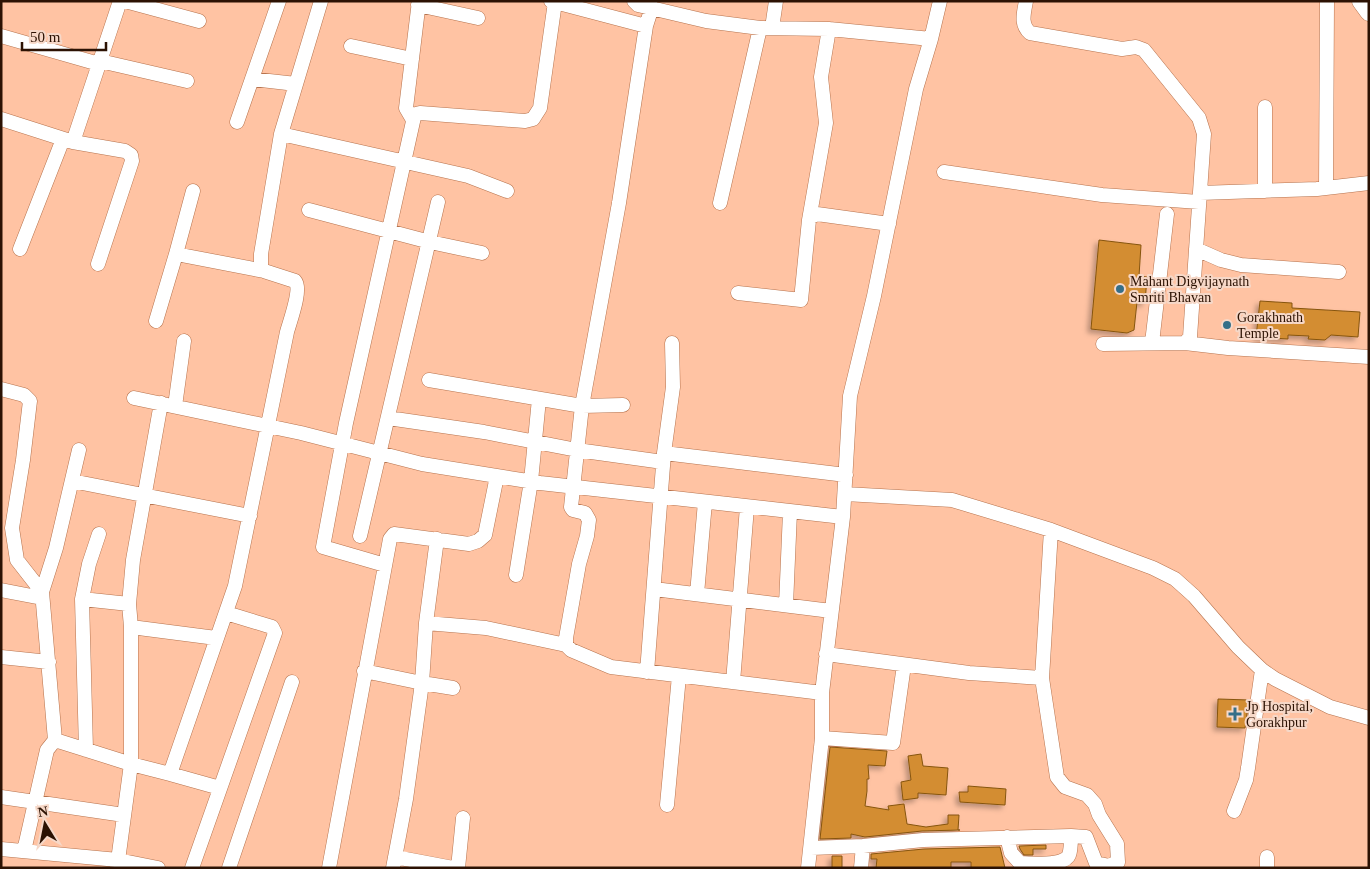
<svg xmlns="http://www.w3.org/2000/svg" width="1370" height="869" font-family="Georgia,serif">
<style>
.building{fill:#d38d32;stroke:#865510;filter:url(#shadow)}
.lines{fill:none;stroke-linecap:round;stroke-linejoin:round}
.minor-casing{stroke:#b7734d;stroke-width:15}
.major-casing{stroke:#b7734d;stroke-width:19}
.minor{stroke:#fff;stroke-width:14}
.major{stroke:#fff;stroke-width:18}
.poi-dot{fill:#356f88;stroke:#f6d8c8;stroke-width:2}
.labels{text-anchor:middle;stroke-width:4;stroke-linejoin:round;paint-order:stroke}
.poi-label{font-size:14px;fill:#2c1203;stroke:#f6d8c8;text-anchor:start}
</style>
<defs>
<filter id="shadow"><feDropShadow dx="-3.5" dy="3.5" stdDeviation="2.5" flood-color="#0004"/></filter>
</defs>
<rect width="100%" height="100%" fill="#ffc3a3"/>
<path class="building" d="M1099,240L1141,245L1139,276L1147,277L1145,303L1137,302L1134,330L1127,333L1091,329Z
M1260,301L1292,303V308L1360,312L1358,337L1331,335L1325,340L1308,339L1309,336L1288,335V339L1256,337Z
M1218,699L1249,700L1245,728L1217,727Z
M830,747L887,751L885,766L868,765L869,779H867V791L865,806L889,810L888,806L904,804L907,824L926,827L948,824V815H959L958,830H960L922,831L865,837L851,834V838L820,839Z
M921,754L923,766L948,768L946,795L918,793V798L903,800L901,782L911,780L908,756Z
M968,786L1006,789L1005,805L960,802L959,792H968Z
M1046,845V849H1033V855H1024L1020,849L1019,846Z
M1000,847L1005,868H971V862H951V868H876L877,859H871V854L924,849Z
M832,856H842V868H832Z"/>
<g class="lines">
<g class="minor-casing">
<path id="minor" d="M125,1L199,21
M551,1L646,26
M634,1L638,5L706,21L760,28L829,29L931,39
M1026,1C1024,13 1020,24 1030,33L1122,49L1136,47L1144,50L1199,118L1204,134L1190,337L1185,343L1103,344
M418,5L478,18
M652,7L646,26L619,203L582,406L571,507L573,510L585,513L589,520L587,536L579,564L566,638V645L571,650L611,667L822,693
M772,28L776,1
M1,36L99,64
M351,46L412,59
M100,61L187,81
M252,79L296,84
M1,119L73,142L125,151L131,155L132,161L98,264
M413,120L406,108L419,1
M237,122L279,1
M281,134L468,176L507,191
M73,142L120,1
M944,172L1102,195L1199,202
M1326,188L1327,2
M193,191L176,254L264,271
M1265,191V107
M1200,193L1317,189L1369,183
M720,203L760,28
M309,210L430,242L482,253
M809,220L826,123L821,77L829,29
M20,249L63,139
M1196,249L1221,260L1241,265L1339,272
M738,293L801,300L809,220L811,217L817,214L889,224
M156,321L176,254
M1152,343L1167,214
M1185,343L1228,348L1369,357
M429,380L582,406L623,405
M1,389L24,395L30,401L23,460L12,528L17,560L42,592L55,740L131,764V627L216,638
M134,398L301,433L422,464L540,483L843,517
M175,406L184,341
M388,418L484,432L577,450L663,462
M664,453L846,475
M72,481L250,516
M845,494L952,500L1051,530L1153,568L1175,579L1194,596L1238,647L1262,670L1275,679L1330,707L1369,718
M1051,530L1042,678L1057,777L1065,787L1087,795L1095,804L1099,815L1117,844L1118,862L1109,866
M360,536L438,202
M437,539L426,623L422,683L453,688
M385,565L323,547L346,423L414,117L416,114L420,113L525,121L533,119L540,108L555,2
M516,575L531,481L539,399
M654,589L831,611
M1,590L42,598
M42,592L56,548L79,450
M697,594L705,502
M82,599L129,604
M786,605L790,512
M426,623L486,628L566,645
M131,627L129,604L133,560L161,403
M826,654L969,673L1042,678
M1,657L49,662
M364,671L422,683L406,799L393,868
M647,672L664,453L673,387L672,343
M733,682L747,507
M822,738L893,743L904,665
M86,750L82,599L89,564L99,534
M170,774L220,788
M1,797L124,815
M667,805L679,676
M1234,811L1246,780L1248,768L1262,670
M1007,837L1011,853L1020,863C1030,864 1065,866 1069,855C1071,850 1071,842 1071,836
M811,848L863,846L923,840L1071,836L1086,837L1096,863L1109,866V868
M1,849L118,860L158,868
M24,851L47,750L55,740
M395,857L453,868
M117,868L131,764L170,774L235,586L287,332C290,321 302,289 295,281L264,271L261,267V254L281,134L321,1
M192,868L275,633L272,627L226,613
M229,868L292,682
M329,868L390,539L394,534L469,544L478,541L485,535L497,476
M458,868L463,818
M808,868L822,738V693L843,517L850,396L874,296L916,89L931,39L940,1
M861,868L863,846
M1267,868V857"/>
</g>
<g class="major-casing">
<path id="major" d="M1361,1L1369,12"/>
</g>
<use href="#minor" class="minor"/>
<use href="#major" class="major"/>
</g>
<g class="poi-dot">
<circle cx="1120" cy="289" r="5"/>
<circle cx="1227" cy="325" r="5"/>
<path d="M1232.5 706.5h5v5h5v5h-5v5h-5v-5h-5v-5h5z"/>
</g>
<g class="labels">
<g class="poi-label">
<text x="1130" y="286">Mahant Digvijaynath<tspan x="1130" dy="16">Smriti Bhavan</tspan></text>
<text x="1237" y="322">Gorakhnath<tspan x="1237" dy="16">Temple</tspan></text>
<text x="1246" y="711">Jp Hospital,<tspan x="1246" dy="16">Gorakhpur</tspan></text>
</g>
</g>
<rect width="1370" height="869" fill="none" stroke="#2c1203" stroke-width="5"/>
<g transform="translate(45 824) rotate(350)" stroke="#f6d8c8" stroke-width="4" paint-order="stroke">
<path d="M0-4L9 19L0 12L-9 19Z" fill="#2c1203"/>
<text y="-8" font-size="14" font-weight="bold" text-anchor="middle" fill="#2c1203">N</text>
</g>
<path d="M22 42v8h84v-8" fill="none" stroke="#2c1203" stroke-width="2.5"/>
<text x="30" y="42" font-size="15" fill="#2c1203" stroke="#f6d8c8" stroke-width="4" paint-order="stroke">50 m</text>
</svg>
